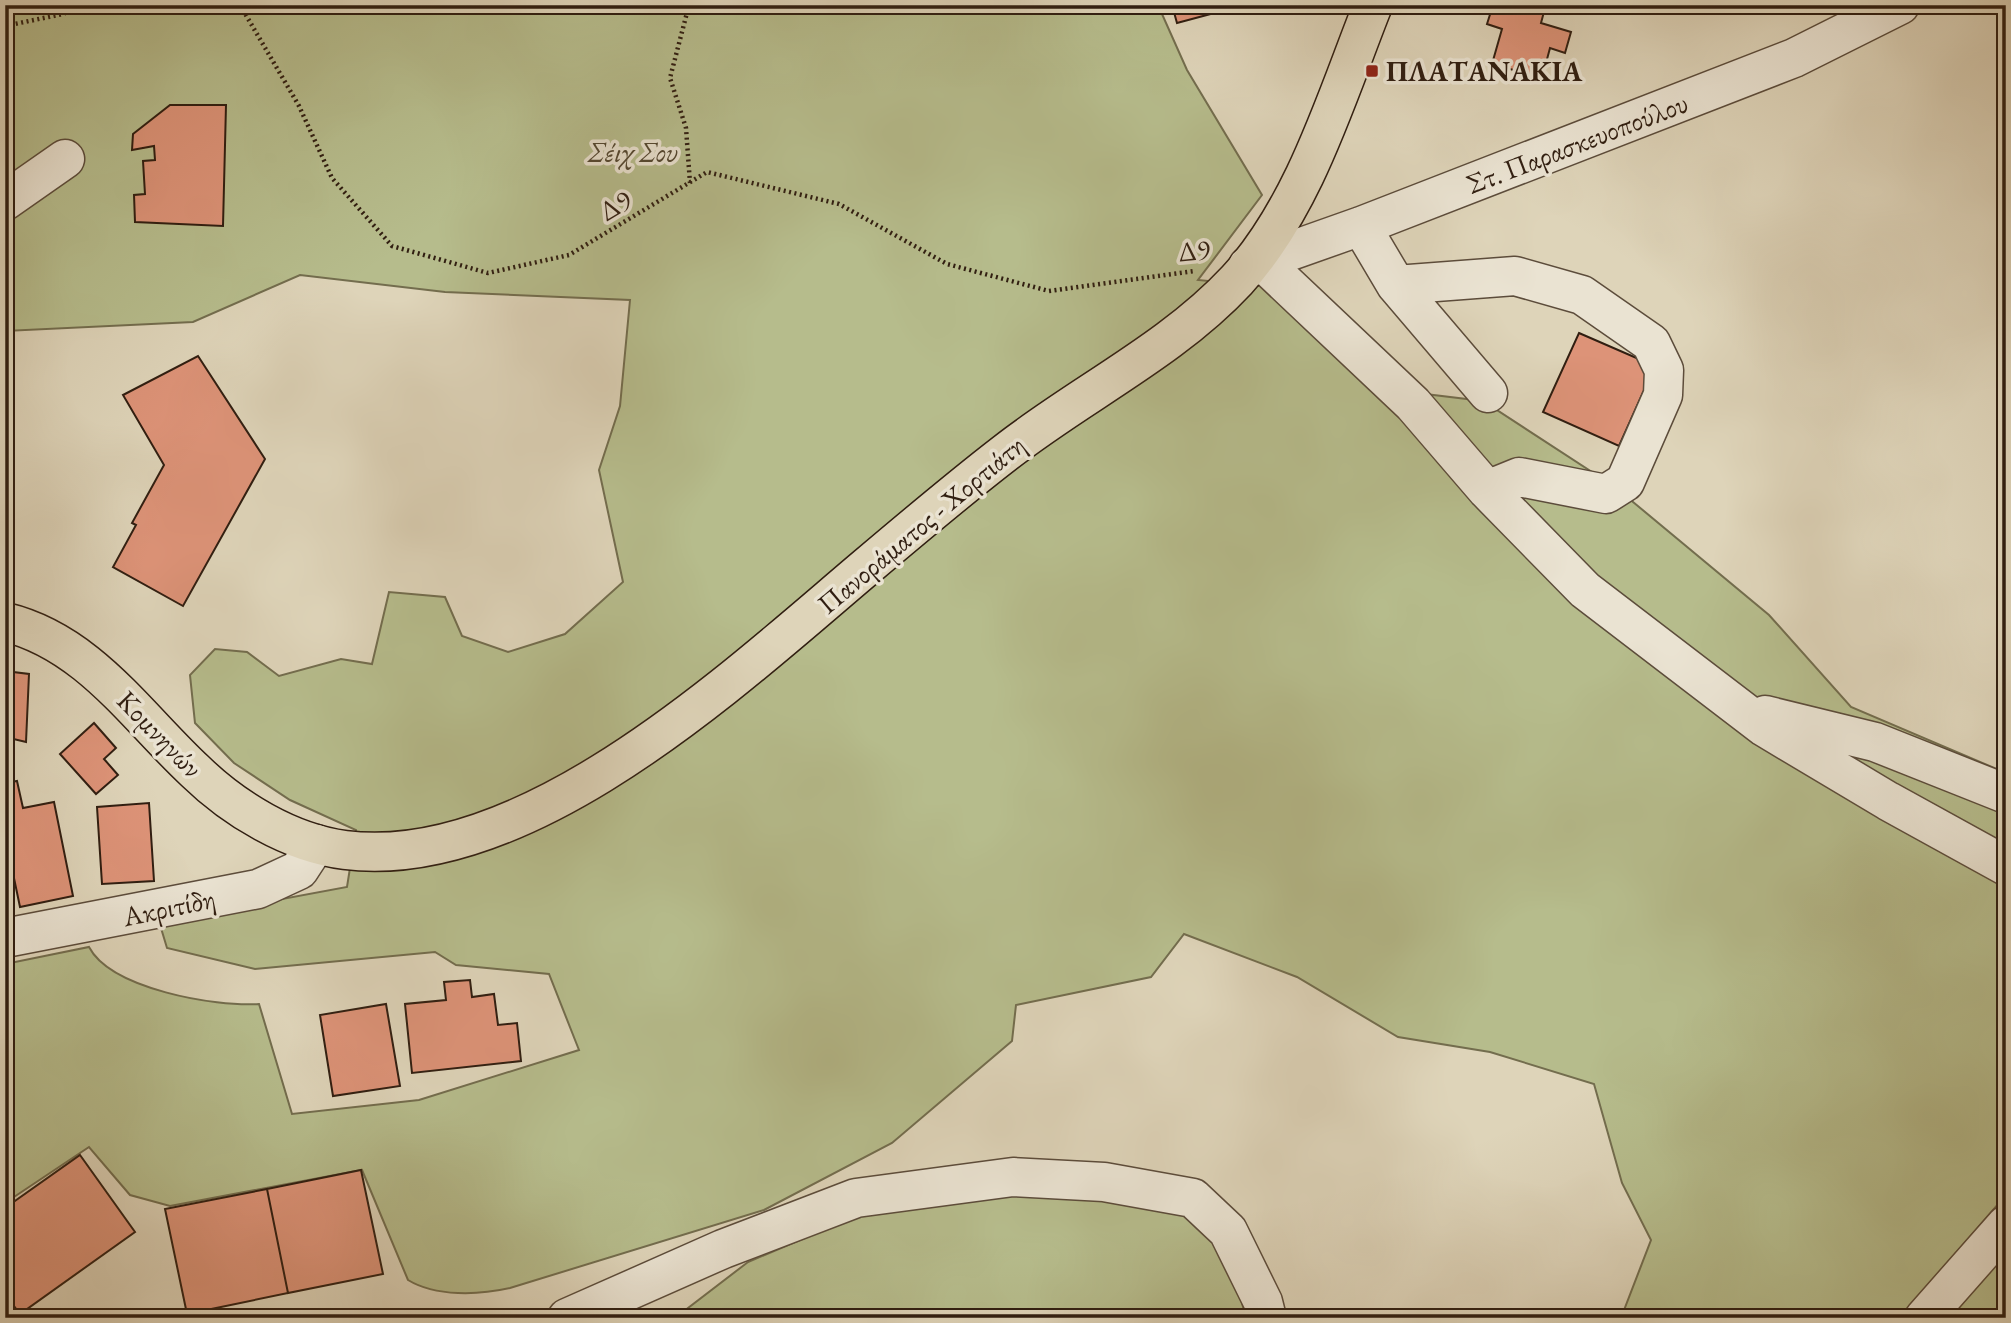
<svg xmlns="http://www.w3.org/2000/svg" width="2011" height="1323" font-family="'EB Garamond',serif">
<style>
.green{fill:#b6bc8c;stroke:#736d4e;stroke-width:2}
.building{fill:#dd9378;stroke:#301e11;stroke-width:2}
.lines{fill:none;stroke-linecap:round;stroke-linejoin:round}
.minor-casing{stroke:#5c4c3b;stroke-width:41}
.major-casing{stroke:#301e11;stroke-width:41}
.path{stroke:#301e11;stroke-width:4.5;stroke-dasharray:2 3.5;stroke-linecap:butt}
.minor{stroke:#eae3d2;stroke-width:38}
.major{stroke:#ded4b9;stroke-width:38}
.poi-dot{fill:#8f2418;stroke:#eae3d2;stroke-width:2.5}
.labels{text-anchor:middle;stroke-width:7;stroke-linejoin:round;paint-order:stroke}
.poi-label{font-size:28px;font-weight:bold;fill:#301e11;stroke:#eae3d2;text-anchor:start}
.street-label{font-size:28px;fill:#301e11;stroke:#eae3d2}
.park-label{font-size:28px;font-style:italic;fill:#524630;stroke:#eae3d2}
</style>
<rect width="100%" height="100%" fill="#ded4b9"/>
<filter id="stains"><feTurbulence type="fractalNoise" baseFrequency=".00286" numOctaves="4"/><feColorMatrix values="0 0 0 0 .2 0 0 0 0 .09 0 0 0 0 .02 0 0 0 .5 -.17"/></filter>
<radialGradient id="worn" r=".72"><stop offset=".6" stop-color="#630" stop-opacity="0"/><stop offset="1" stop-color="#630" stop-opacity=".3"/></radialGradient>
<path class="green" d="M5,5H1158L1187,70L1262,195L1198,280L1279,288L1376,388L1483,401L1615,487L1769,615L1851,707L2006,773V1195L1900,1318H1621L1651,1240L1622,1183L1594,1084L1490,1052L1398,1037L1297,977L1184,934L1151,977L1016,1005L1012,1041L892,1143L764,1210L510,1288C479,1295 436,1297 408,1280L362,1170L170,1206L130,1195L89,1147L5,1203V964L89,947C111,989 215,1007 259,1004L292,1114L419,1100L579,1050L549,974L456,965L435,952L255,969L167,948L161,928L186,917L347,887L356,830L290,800L234,763L195,723L190,675L215,649L247,652L279,676L341,659L372,664L389,592L445,597L462,636L508,652L565,634L623,582L599,470L620,406L630,300L445,292L300,275L193,322L5,331Z
M1037,1191L1201,1215L1238,1288L1246,1318H675L748,1262L859,1215Z
M2006,1250V1318H1948Z"/>
<path class="building" d="M1172,5H1232L1233,8L1177,23Z
M1493,5L1545,8L1541,23L1571,32L1565,53L1550,48L1542,78L1492,64L1502,29L1487,24Z
M170,105H226L223,226L135,222L134,195L145,194L143,161L155,160L154,146L132,150L133,134Z
M1579,333L1655,366L1619,446L1543,412Z
M198,356L265,459L183,606L113,567L136,525L132,523L164,465L123,395Z
M5,671L29,674L26,742L5,737Z
M94,723L116,748L104,759L118,775L96,794L60,754Z
M17,781L23,808L54,802L73,896L20,907L5,835V783Z
M149,803L154,881L102,884L97,807Z
M470,980L472,997L494,994L498,1025L517,1023L521,1061L412,1073L405,1004L446,1000L444,982Z
M386,1004L400,1086L333,1096L320,1015Z
M80,1155L135,1232L20,1314L5,1294V1208Z
M361,1170L383,1274L288,1293L267,1189Z
M267,1189L288,1293L187,1314L165,1209Z"/>
<g class="lines">
<g class="minor-casing">
<path id="minor" d="M5,201L65,159
M1361,226L1396,285L1488,393
M1248,266L1266,265L1413,404L1487,490L1585,590L1764,727L1888,801L2006,866
M1248,266L1361,226L1794,58L1900,5
M1396,285L1515,276L1582,295L1651,343L1664,370L1663,395L1625,482L1606,494L1519,477L1487,490
M1765,715L1875,742L2006,794
M5,938L258,889L299,870L316,844
M567,1318L723,1249L856,1198L1013,1177L1104,1182L1193,1198L1228,1231L1263,1302L1267,1318
M1924,1318L2006,1225"/>
</g>
<g class="major-casing">
<path id="major" d="M5,622C88,642 136,716 195,771C234,809 290,843 345,850C527,873 736,677 865,568C911,529 957,490 1005,453C1080,394 1171,351 1237,280C1305,205 1336,98 1373,5"/>
</g>
<path class="path" d="M240,5L299,106L332,178L392,246L488,273L569,255L707,172L839,204L947,264L1049,291L1194,271
M689,5L670,78L686,128L690,183
M5,26L63,14L85,5"/>
<use href="#minor" class="minor"/>
<use href="#major" class="major"/>
</g>
<rect class="poi-dot" x="1365" y="64" width="14" height="14" rx="3.5"/>
<g class="labels">
<g class="poi-label">
<text x="1386" y="81">ΠΛΑΤΑΝΑΚΙΑ</text>
</g>
<g class="street-label">
<text transform="translate(1577 143) rotate(-21)" y="10">Στ. Παρασκευοπούλου</text>
<text transform="translate(615 205) rotate(-31)" y="10">Δ9</text>
<text transform="translate(1194 250) rotate(-6)" y="10">Δ9</text>
<text transform="translate(921 524) rotate(-40)" y="10">Πανοράματος - Χορτιάτη</text>
<text transform="translate(160 734) rotate(46)" y="10">Κομνηνών</text>
<text transform="translate(169 907) rotate(-12)" y="10">Ακριτίδη</text>
</g>
<g class="park-label">
<text x="633" y="162">Σέιχ Σου</text>
</g>
</g>
<rect width="2011" height="1323" fill="none" stroke="#ded4b9" stroke-width="28"/>
<rect x="7" y="7" width="1997" height="1309" fill="none" stroke="#301e11" stroke-width="3.5"/>
<rect x="14" y="14" width="1983" height="1295" fill="none" stroke="#301e11" stroke-width="2"/>
<rect width="100%" height="100%" filter="url(#stains)"/>
<rect width="100%" height="100%" fill="url(#worn)"/>
</svg>
